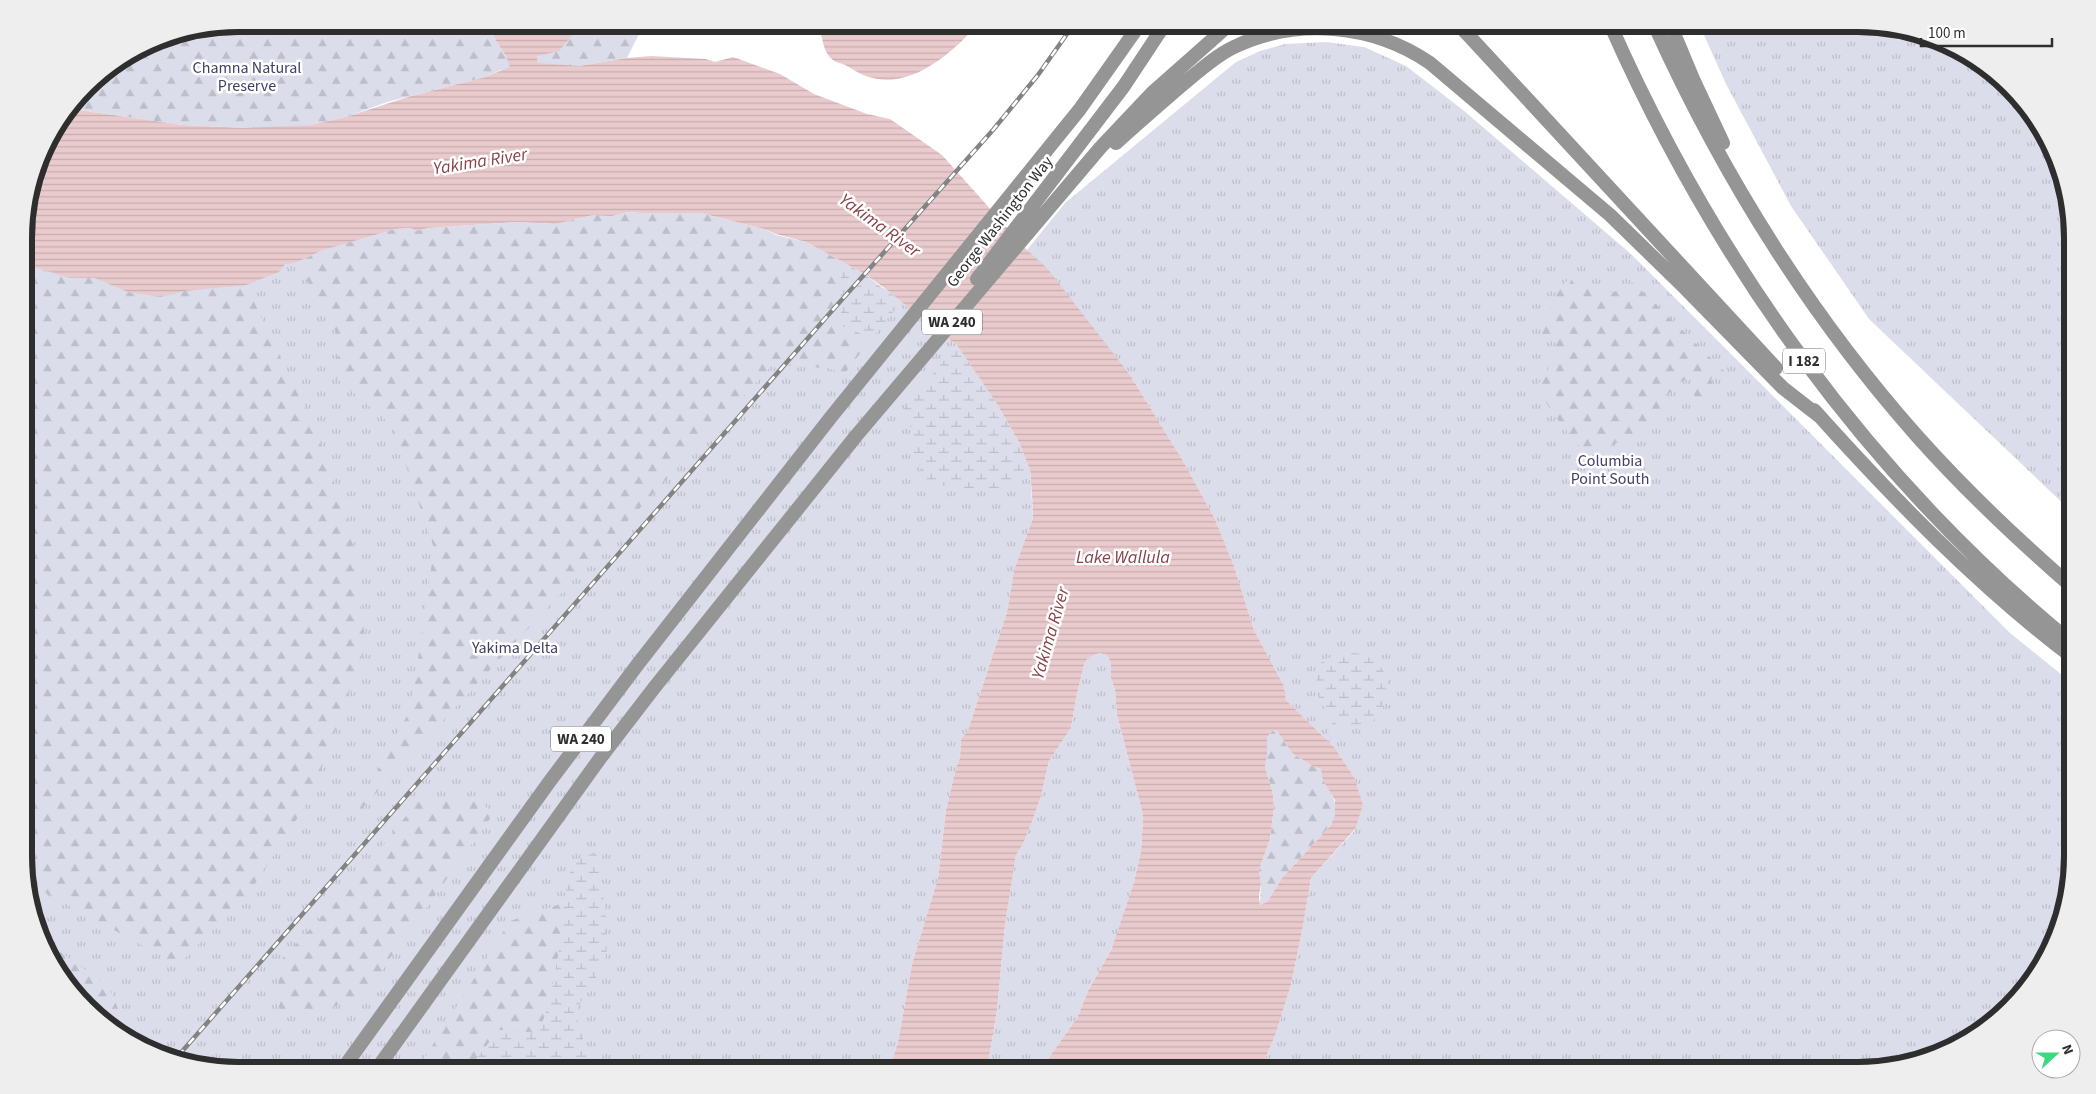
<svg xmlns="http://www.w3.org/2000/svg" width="2096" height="1094" font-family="'Source Sans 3',sans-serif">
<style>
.grass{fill:url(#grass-tufts)}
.forest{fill:url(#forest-firs)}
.wetland{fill:url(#wetland-marsh)}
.water{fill:url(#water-rules);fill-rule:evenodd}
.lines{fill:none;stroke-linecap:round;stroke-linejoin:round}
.highway{stroke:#959595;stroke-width:14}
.rail-casing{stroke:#838383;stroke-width:4.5}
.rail{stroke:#fff;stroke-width:2.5;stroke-dasharray:8;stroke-linecap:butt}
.labels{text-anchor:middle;stroke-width:5;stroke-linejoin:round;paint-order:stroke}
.shield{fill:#fff;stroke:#6d6d6d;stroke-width:1}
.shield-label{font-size:15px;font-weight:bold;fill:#2e2e2e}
.park-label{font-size:16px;fill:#413f66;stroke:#fff}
.street-label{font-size:16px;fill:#2e2e2e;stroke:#fff}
.water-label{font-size:18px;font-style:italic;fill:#894249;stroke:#fff}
.rim{fill:none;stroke:#2e2e2e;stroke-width:6}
</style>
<defs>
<pattern id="grass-tufts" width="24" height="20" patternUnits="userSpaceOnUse" patternTransform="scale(1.25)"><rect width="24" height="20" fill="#dcddea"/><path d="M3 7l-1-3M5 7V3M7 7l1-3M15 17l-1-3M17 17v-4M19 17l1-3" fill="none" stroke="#bdbec9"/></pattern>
<pattern id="forest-firs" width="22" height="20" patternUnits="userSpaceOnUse" patternTransform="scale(1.25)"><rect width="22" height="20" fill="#dcddea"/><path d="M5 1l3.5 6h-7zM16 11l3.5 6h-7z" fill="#bdbec9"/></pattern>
<pattern id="wetland-marsh" width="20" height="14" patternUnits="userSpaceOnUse" patternTransform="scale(1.25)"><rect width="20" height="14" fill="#dcddea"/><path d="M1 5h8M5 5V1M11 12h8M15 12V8" fill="none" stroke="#bdbec9"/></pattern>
<pattern id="water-rules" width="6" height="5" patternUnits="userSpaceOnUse" patternTransform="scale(1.25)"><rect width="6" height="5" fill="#e9cacd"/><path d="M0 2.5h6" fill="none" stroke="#c8aeb0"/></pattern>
</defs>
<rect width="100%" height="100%" fill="#fff"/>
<path class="grass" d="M1699,24H1858L1953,46L1999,77L2036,119L2070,211L2071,511L1869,319L1791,206L1726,84Z
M1326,42L1364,47L1406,66L1463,110L1631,254L2010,633L2072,683V856L2050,951L2019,997L1977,1034L1926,1059L1871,1070H1260L1275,1036L1291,985L1303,926L1311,878L1355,830L1354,777L1335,748L1286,700L1284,686L1254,630L1234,566L1215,519L1182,459L1130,375L1027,250L1065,203L1236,62L1260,51L1285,44Z
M639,213L886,289L924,321L957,345L997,404L1030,470L1033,518L1014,570L1007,612L968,730L961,739L960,758L956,768L946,810L938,878L912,964L898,1042L889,1070H238L143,1048L97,1017L60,975L26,884L24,264L295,263L323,250L382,232L567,223L593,215Z
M1099,653L1107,655L1111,663V678L1115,690L1117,715L1142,811L1143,819L1141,851L1134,882L1114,944L1088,991L1077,1018L1040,1070H987L997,1010L1005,925L1016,855L1023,844L1032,822L1041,796L1049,761L1071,728L1077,694L1084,665L1088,658Z"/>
<path class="forest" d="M238,24H489L496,41L506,56L538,63L537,56L567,26L566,24H644L627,58L579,66L501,70L485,77L387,102L349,116L311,125L278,128H245L183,125L72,109L97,77L156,40Z
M629,212L639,213H701L764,229L776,235L806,242L841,261V326L872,338L845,373L827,368L772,365L354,817L411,708L434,548L392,425L328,371L341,352L331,316L295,263L323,250L382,232L395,229L410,228L417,231L428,228L517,222L556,224L593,215L611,216Z
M24,264L70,278H95L128,292L161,297L184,291L246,285L317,434L351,531L366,645L311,797L249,893L178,965L26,882Z
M1570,277L1579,292L1591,287C1609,296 1617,293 1633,282L1724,371L1711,379L1717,398L1704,405L1694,396L1693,379L1682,381L1665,397L1669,412L1601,452L1584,453C1569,431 1546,411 1538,384L1547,373L1557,339L1538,341C1545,318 1553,295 1570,277Z
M1273,730L1277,731L1292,753L1314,767L1321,769C1326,789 1344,803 1331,825L1282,878L1267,902L1260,905L1261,883L1259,870L1270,839L1274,808L1273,794L1265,767L1267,757V737Z
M421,797L481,799L492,816L347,1018L340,1004L312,1015L280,1014L278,963L351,886Z
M563,903C563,948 553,991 539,1034L521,1031L499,1030L473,1063L470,1070H417L510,921Z
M48,943L109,987L131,1040L97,1017L60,975Z"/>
<path class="wetland" d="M841,261L863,273L901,302L872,338L841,326Z
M957,345L997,404L1019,442L1030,470L997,489H960L929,483L912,453L910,424L904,408Z
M1344,653C1387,649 1404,695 1370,724C1356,725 1329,721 1330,744L1322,736L1327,735C1340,713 1326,716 1319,699C1316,689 1317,677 1317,666L1326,659Z
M590,850L597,855C601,875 612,945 604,962C596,979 584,996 575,1012C579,1027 591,1056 585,1070H470L473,1063L499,1030L521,1031L539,1034L551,995L563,928V903L572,864Z"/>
<path class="water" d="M489,24H566L572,35L559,51L537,56L538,63L579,66L627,58L651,56L706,59L715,62L733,57L780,74L814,94L867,114L890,119L942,155L1027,250L1047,268L1130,375L1182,459L1215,519L1234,566L1254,630L1284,686L1286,700L1335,748L1354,777L1363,805L1355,829L1311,878L1303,926L1291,985L1275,1036L1260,1070H1040L1077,1018L1088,991L1112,948L1134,882L1141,851L1143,819L1142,811L1117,715L1115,690L1111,678V663L1107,655L1099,653L1088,658L1084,665L1077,694L1071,728L1049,761L1041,796L1032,822L1023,844L1016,855L1005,925L997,1010L987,1070H889L898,1042L912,964L938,878L946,810L956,768L960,758L961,739L968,730L1007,612L1014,570L1033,518L1032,495L1030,470L1019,442L997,404L957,345L924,321L886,289L863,273L806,242L776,234L764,229L701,213H639L629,212L611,216L593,215L556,224L517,222L428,228L417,231L410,228L395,229L323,250L295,263L285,264L279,272L246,285L184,291L161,297L128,292L95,278H70L24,264V224L46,144L72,109L183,125L245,128L311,125L349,116L411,96L485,77L510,67L506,56L496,41ZM1273,730L1277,731L1292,753L1314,767L1321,769L1323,780L1335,800V815L1331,825L1282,878L1267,902L1260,905L1259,896L1261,883L1259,870L1270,839L1274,808L1273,794L1265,767L1267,757V737Z
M817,24H978C946,60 897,101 849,67C843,63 833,63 829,56C822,48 823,34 817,24Z"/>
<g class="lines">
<path class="highway" d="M1458,24L1776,368
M1610,24C1715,262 1869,477 2072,643
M1654,24C1721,172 1809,314 1917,436C1965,490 2017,539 2071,586
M1670,24L1693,79L1723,143
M1116,143C1138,123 1160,104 1182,85C1198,72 1215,56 1234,47C1297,17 1373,24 1430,63L1610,215L1684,287L1783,388L1819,416
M977,279L1124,86L1165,24
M1814,410C1893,498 1977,585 2072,657
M342,1070L550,781L638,664L831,417L1080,109L1140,24
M376,1070L601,757L654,688L856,436L1100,148L1152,93L1230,24"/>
<g class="rail-casing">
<path id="rail" d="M178,1056L830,313L993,130L1038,75L1074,24"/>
</g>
<use href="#rail" class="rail"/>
</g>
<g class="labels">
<g class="shield">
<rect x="922" y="309.5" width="60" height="25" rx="4"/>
<rect x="1783" y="348.5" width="42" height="25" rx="4"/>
<rect x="551" y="726.5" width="60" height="25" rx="4"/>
</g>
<g class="shield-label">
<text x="952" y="327">WA 240</text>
<text x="1804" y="366">I 182</text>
<text x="581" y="744">WA 240</text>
</g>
<g class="park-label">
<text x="247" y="73">Chamna Natural<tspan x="247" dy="18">Preserve</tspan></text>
<text x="1610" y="466">Columbia<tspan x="1610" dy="18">Point South</tspan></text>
<text x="515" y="653">Yakima Delta</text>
</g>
<g class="street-label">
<text transform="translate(999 221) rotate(-52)" y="6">George Washington Way</text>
</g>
<g class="water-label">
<text transform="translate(480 161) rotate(-9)" y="6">Yakima River</text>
<text transform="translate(880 225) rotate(36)" y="6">Yakima River</text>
<text x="1123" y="563">Lake Wallula</text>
<text transform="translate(1050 633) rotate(-74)" y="6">Yakima River</text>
</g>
</g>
<path d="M0 0H2096V1094H0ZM238 32H1858A206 206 0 0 1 2064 238V856A206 206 0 0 1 1858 1062H238A206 206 0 0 1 32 856V238A206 206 0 0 1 238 32Z" fill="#eee" fill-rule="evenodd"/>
<path class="rim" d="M238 32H1858A206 206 0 0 1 2064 238V856A206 206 0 0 1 1858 1062H238A206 206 0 0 1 32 856V238A206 206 0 0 1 238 32Z"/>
<g transform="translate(2056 1054) rotate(69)"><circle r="24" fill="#ffffff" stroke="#ababab"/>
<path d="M0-4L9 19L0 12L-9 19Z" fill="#3dd882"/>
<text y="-8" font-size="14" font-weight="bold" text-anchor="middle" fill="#2e2e2e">N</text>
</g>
<path d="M1921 38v8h131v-8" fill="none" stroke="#2e2e2e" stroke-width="2.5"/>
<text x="1928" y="38" font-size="15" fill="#2e2e2e" stroke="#ffffff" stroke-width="4" paint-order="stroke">100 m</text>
</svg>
